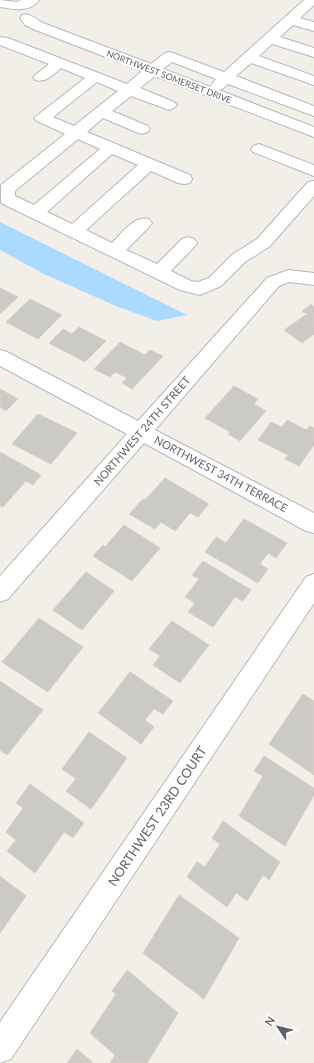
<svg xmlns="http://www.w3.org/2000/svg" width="314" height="1063" font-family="Lato,sans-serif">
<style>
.water{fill:#aadaff}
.building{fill:#cccac5;stroke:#d6d1c6}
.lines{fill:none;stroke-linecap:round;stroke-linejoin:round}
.minor-casing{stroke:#b5b8bc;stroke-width:2}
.minor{fill:#fff;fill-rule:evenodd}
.labels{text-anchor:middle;stroke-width:4;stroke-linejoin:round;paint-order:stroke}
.far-street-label{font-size:9px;fill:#5f6368;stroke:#fff}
.street-label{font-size:11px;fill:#5f6368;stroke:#fff}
.near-street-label{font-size:13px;fill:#5f6368;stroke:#fff}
</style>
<rect width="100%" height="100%" fill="#f1efe8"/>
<path class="water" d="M0,222L16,230L187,315L157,321L116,306L44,274L0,250Z"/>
<path class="building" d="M0,288L18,297L0,314Z
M30,299L62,315L38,339L6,322Z
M311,304L314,307V334L302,343L284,330L307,314L302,311Z
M79,327L106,341L85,362L49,343L63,329L72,334Z
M120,342L145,355L150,350L163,356L132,389L122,383L127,378L115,372L110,377L94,369Z
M234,386L258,399L254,404L266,411L240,441L228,434L230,432L205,418Z
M0,389L18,399L6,411L0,407Z
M38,414L77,433L51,464L12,444Z
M287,420L306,430L310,426L314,428V445L299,466L285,459L288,455L258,440L271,422L282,427Z
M0,452L41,475L33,485L26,481L3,507L0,506Z
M165,478L209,504L198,517L190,513L175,531L161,522L155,529L129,514L143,499L145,500Z
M244,519L287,543L276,558L268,553L260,564L268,569L258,583L205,552L216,537L226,543Z
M124,525L160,548L132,581L93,556L103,545L105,547Z
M203,561L251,590L243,601L235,597L213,627L188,612L195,603L185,597L199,579L192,575Z
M86,572L114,591L82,630L53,610Z
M39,618L83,647L48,692L2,662Z
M172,621L209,645L180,683L153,665L160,656L149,649Z
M130,672L173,701L163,714L154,709L145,720L154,727L141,744L98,713Z
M0,681L43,710L7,755L0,750Z
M303,694L314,701V775L269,744Z
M89,732L127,758L91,809L66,791L76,779L62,769Z
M264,756L314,788V795L285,846L239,816L263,776L254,771Z
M30,784L84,823L73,838L64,832L35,873L7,851L16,840L6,832L23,808L16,803Z
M223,821L280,862L269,880L263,875L247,901L236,893L227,907L187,877L197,862L205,867L220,844L212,838Z
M0,876L26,896L0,933Z
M179,895L239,938L204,999L143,953Z
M127,970L178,1013L147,1063H110L115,1055L90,1033L116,994L112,991Z
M77,1049L93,1063H67Z"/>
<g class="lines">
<g class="minor-casing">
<path id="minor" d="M0,0L17,2L21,0H39C30,13 13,9 0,7Z
M304,0H314V5L300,18L314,22V31L293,25L280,37L314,48V57L272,44L259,56L314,76V85L251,63L236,76L314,106V116L228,84L222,89L219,90L314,127V137L155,76L140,88L174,102L177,105L174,108L169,110L164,108L131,96L112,111L148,126L150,129L148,132L142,134L136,132L103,118L87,132L190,175L192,179L190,183L184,184L178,183L151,171L86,230L112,243C122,233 134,215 149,219L152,223L149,227L126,250L157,264L182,239L188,237L194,239L197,243L194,247L171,271L191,281L198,282L209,278L233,254L257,239L308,182L314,181V196L269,247L245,262L221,286L200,295L180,290L1,203V185L65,134L37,121L34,118L85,78L61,68C53,75 46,83 35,80L33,77L49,64L0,45V37L8,38L127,84L142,71L33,29L25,25L20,18L22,15C31,13 35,19 43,23L151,64L165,53L170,52L224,72ZM172,62L216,79L210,87L163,69ZM97,82L118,91L74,126L53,117ZM78,139L100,149L34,205L15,196V191ZM112,154L138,165L72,224L47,212Z
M259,144L314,165V176L253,152L251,149L253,146Z
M288,270L314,273V285L289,282L279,286L155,430L314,513V533L306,531L144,443L8,599L0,602V576L127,434L0,366V350L7,352L138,421L267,278Z
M314,574V603L11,1059L0,1063V1022L306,577Z"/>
</g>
<use href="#minor" class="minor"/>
</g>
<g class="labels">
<g class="far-street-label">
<text transform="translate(169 77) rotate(21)" y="3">NORTHWEST SOMERSET DRIVE</text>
</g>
<g class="street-label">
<text transform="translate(142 431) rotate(-49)" y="4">NORTHWEST 24TH STREET</text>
<text transform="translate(221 474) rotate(28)" y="4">NORTHWEST 34TH TERRACE</text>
</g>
<g class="near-street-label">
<text transform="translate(157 816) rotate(-56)" y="5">NORTHWEST 23RD COURT</text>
</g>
</g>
<g transform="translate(278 1027) rotate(305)" stroke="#ffffff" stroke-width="3" paint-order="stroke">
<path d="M0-3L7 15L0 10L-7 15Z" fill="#5f6368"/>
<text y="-6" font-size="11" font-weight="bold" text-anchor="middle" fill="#5f6368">N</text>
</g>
</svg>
